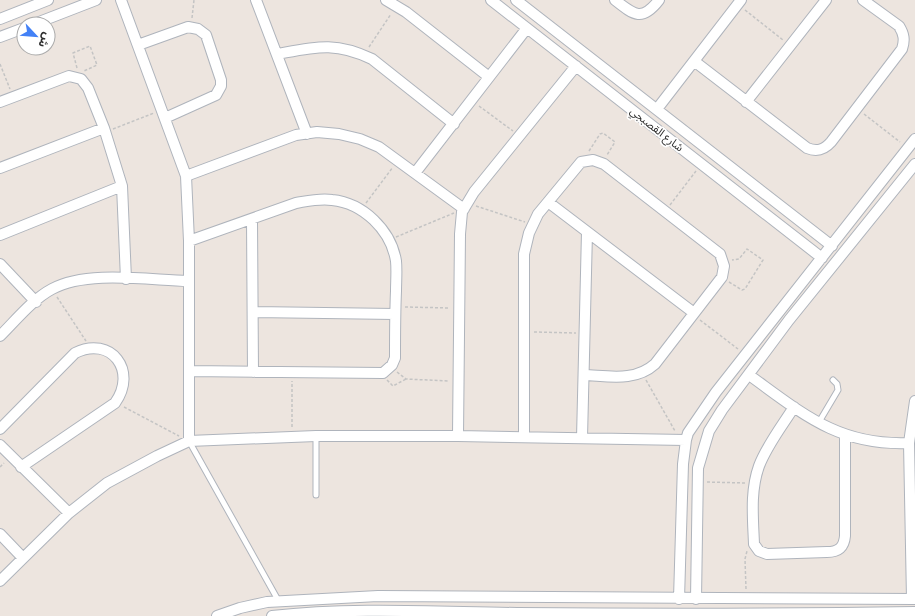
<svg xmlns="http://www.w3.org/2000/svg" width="915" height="616" font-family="'Golos Text','Noto Sans Arabic',sans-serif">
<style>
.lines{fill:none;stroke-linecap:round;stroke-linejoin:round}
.service-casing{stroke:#afb4bc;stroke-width:7}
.minor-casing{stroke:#afb4bc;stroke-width:12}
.path{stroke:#c4c4c4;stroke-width:1.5;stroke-dasharray:3 2;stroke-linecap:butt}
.service{stroke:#fff;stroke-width:5}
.minor{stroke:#fff;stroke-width:10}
.labels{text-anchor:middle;stroke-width:3.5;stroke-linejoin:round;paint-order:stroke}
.street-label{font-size:11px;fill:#2c2c2c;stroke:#fff}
</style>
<rect width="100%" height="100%" fill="#ede5df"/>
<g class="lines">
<g class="service-casing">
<path id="service" d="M819,422L838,390L837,384L833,380
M316,436V495
M189,441L278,600"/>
</g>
<g class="minor-casing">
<path id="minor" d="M121,0L186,176L189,241V441
M256,0L307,134
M386,0L406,12L489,77
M491,0L822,258
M516,0L832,246
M615,0C634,15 642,22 659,0
M0,19L48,0
M34,24L96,0
M0,37L24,28
M138,45L188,27L198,29L206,35L221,80V86L216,95L165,118
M277,54C315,47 335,41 372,59L454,124
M694,61L807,148C817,152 824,150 831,142L902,49C905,40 904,34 899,26L863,0
M0,102L69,76L81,79L88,88L104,128L122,186L126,279
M746,102L826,0
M657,109L741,0
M0,168L104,128
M415,173L527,28
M186,176L296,135L317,132L339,134L360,139L379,147L464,209
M548,202L694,313
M252,220L253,372
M0,235L122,186
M189,241L296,203C308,201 320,198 332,200C363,203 391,230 396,261C397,271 396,282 396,291C395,314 395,336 395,358L392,365L383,373L189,371
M0,264L36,302
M253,312L395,314
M0,336C16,320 33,299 52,289C87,270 148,280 188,281
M749,375C803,414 839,446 909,443
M794,407C782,426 767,445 759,466C750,491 753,518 754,544L759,551L767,554L827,552C839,552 844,547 845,536V436
M0,429L75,353C111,335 138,371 115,403L21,467
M458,436L460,234L462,212L474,192L576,66
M524,437V254L529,233L538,214L581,162L593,160L604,164L720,254L724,266L722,277L655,364C635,382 609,376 584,375
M582,438L587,232
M0,445L69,513
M0,534L23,558
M0,581L69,513L107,483L157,456L189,441L316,436H458L686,440
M679,599L683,464L686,440L688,433L716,392L915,139
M696,599L698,468L709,431L722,410L789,320L915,164
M912,599L909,443L915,401
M217,616L240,608L267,602L378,596L915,599
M272,616C353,607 436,612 517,613C650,614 782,614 915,612"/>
</g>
<path class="path" d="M745,10L783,40
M192,18L194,0
M369,47L391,14
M0,64L10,89
M77,68L73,53L90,46L97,65L84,71
M479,106L513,131
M864,114L900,142
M113,129L154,113
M589,151L600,134L603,133L615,142L607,155
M366,203L393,167
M670,205L696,171
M476,206L525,222
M396,237L454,213
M729,282L742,290L745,289L763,260L747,249L739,259L732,260
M57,297L86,341
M405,307L450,308
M700,320L738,349
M534,332L576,333
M397,372L406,379L449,381
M387,380L393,386L406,379
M646,380L675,431
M124,407L179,436
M292,427V381
M0,467L4,463
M707,482L745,483
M746,589L745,559L747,551"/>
<use href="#service" class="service"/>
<use href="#minor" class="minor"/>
</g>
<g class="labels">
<g class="street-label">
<text transform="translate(657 129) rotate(38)" y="4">شارع القصبجي</text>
</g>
</g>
<g transform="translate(36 36) rotate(116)"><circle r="19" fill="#ffffff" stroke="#ababab"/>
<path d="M0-3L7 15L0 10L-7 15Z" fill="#4381f6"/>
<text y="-6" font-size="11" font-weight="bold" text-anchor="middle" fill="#2c2c2c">ش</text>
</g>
</svg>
